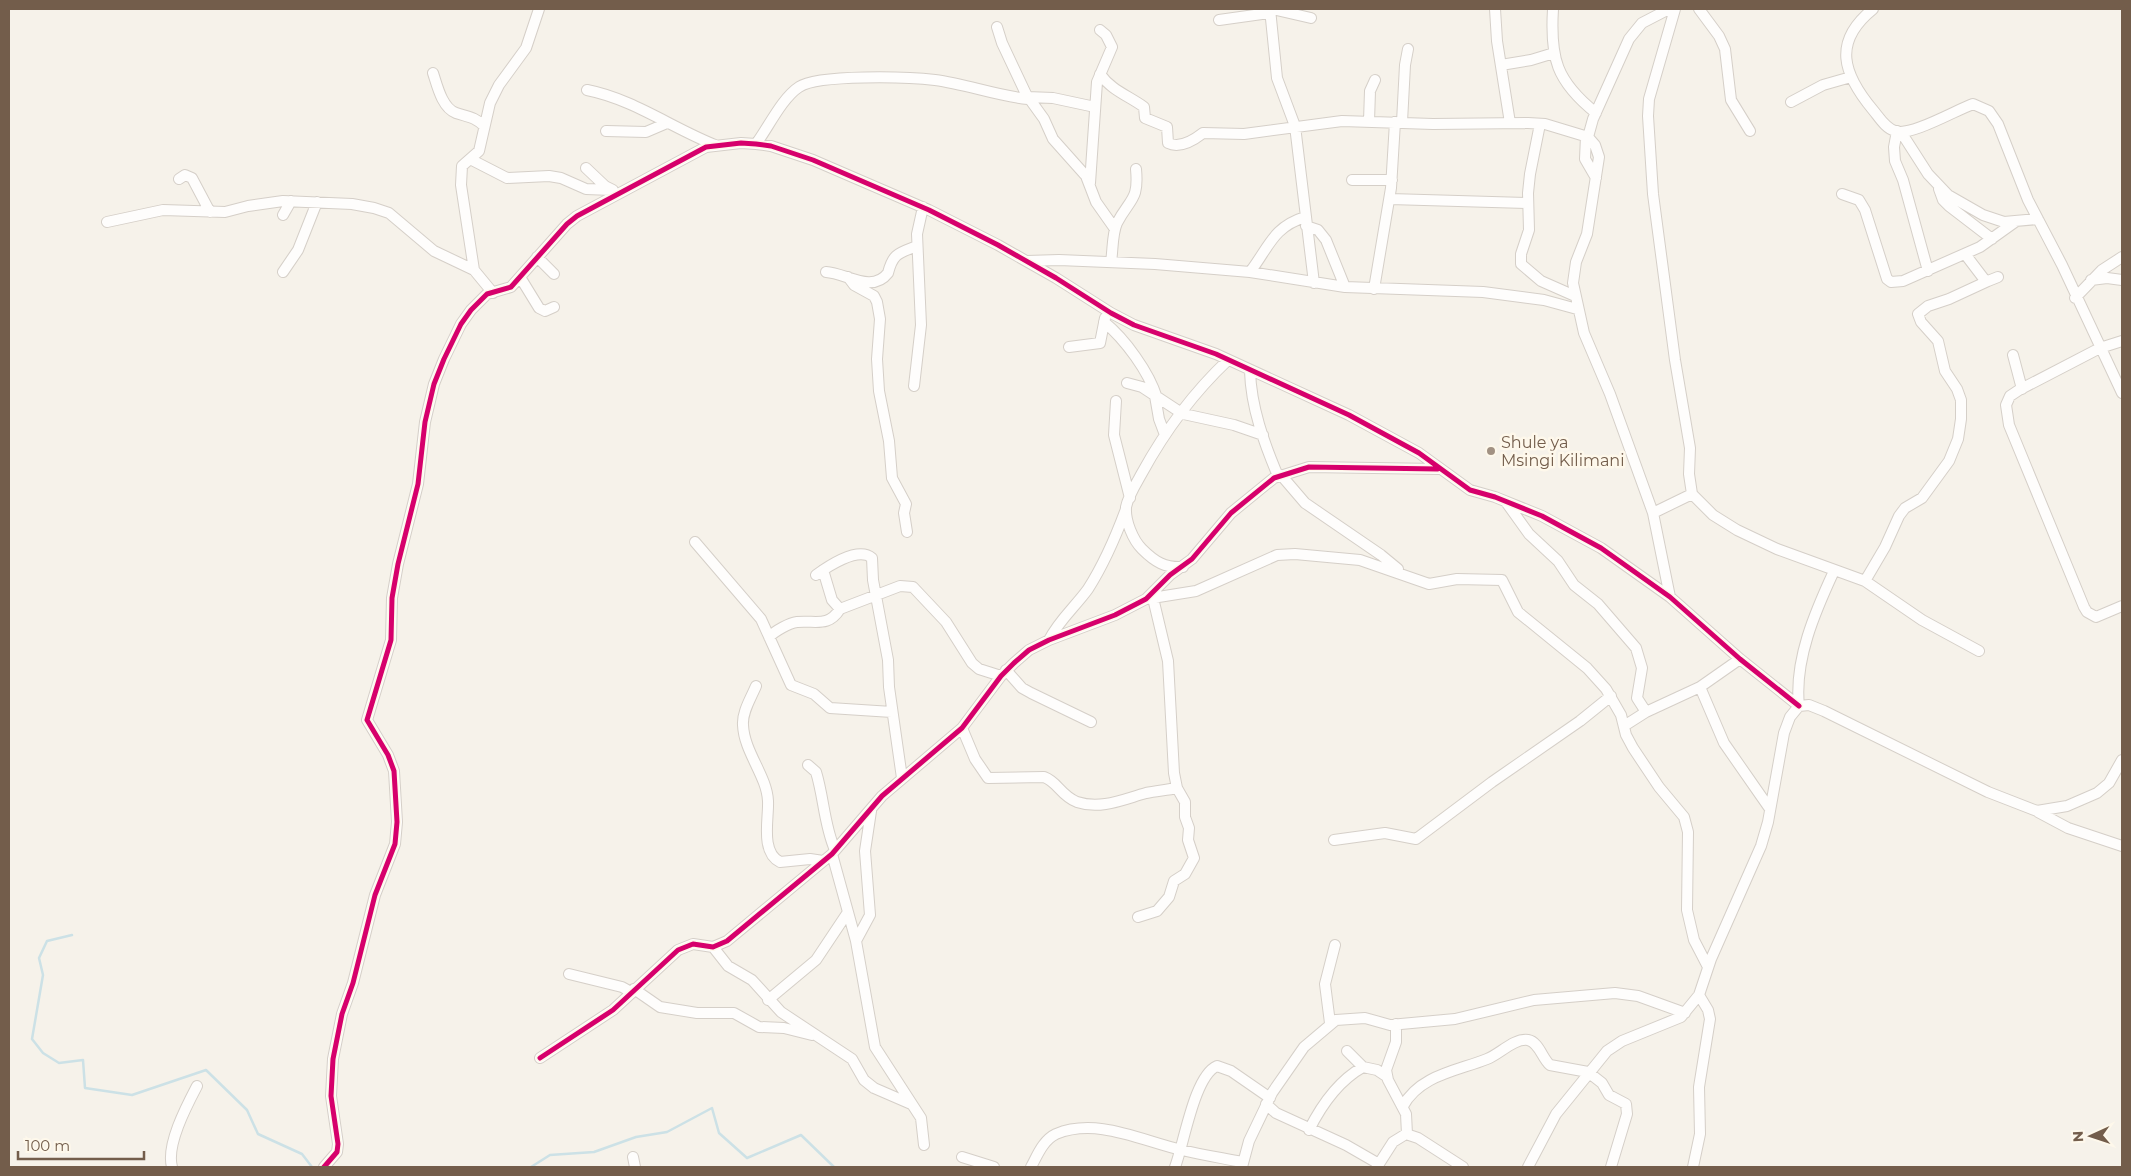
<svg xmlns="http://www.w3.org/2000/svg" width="2131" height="1176" font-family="Montserrat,sans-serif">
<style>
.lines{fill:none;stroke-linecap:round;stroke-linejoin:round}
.stream{stroke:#cce1e6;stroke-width:2.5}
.street-casing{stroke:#d5cfc8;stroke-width:12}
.street{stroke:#fefdfc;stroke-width:10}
.cycleway-casing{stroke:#fef8eb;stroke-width:8}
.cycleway{stroke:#d6006c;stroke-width:5}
.poi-dot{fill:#a19183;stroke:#fef8eb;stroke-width:2}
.labels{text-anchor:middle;stroke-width:5;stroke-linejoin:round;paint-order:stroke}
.poi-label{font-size:16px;fill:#735d4b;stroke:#fef8eb;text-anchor:start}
</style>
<rect width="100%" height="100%" fill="#f6f2ea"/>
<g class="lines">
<path class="stream" d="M72,935L47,941L39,958L43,975L32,1039L43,1053L59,1063L83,1060L85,1088L132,1095L206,1070L247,1110L258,1134L302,1154L312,1167
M531,1167L550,1155L594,1152L636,1137L667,1132L712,1108L719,1133L747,1158L801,1135L834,1167"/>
<g class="street-casing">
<path id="street" d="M1270,9L1277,78L1295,126L1314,283
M1272,9L1311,18
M1495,9L1497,41L1510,123
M1553,9C1550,58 1556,81 1596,113
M1675,9L1649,99L1648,116L1653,194L1675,360L1690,448L1689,474L1692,494L1713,515L1737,530L1777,549L1865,581L1922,620L1979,651
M1699,9L1719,36L1725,49L1731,100L1750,131
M1873,9C1832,42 1843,74 1873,110C1879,117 1885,128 1895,131C1910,137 1956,110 1973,104L1989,111L1998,124L2028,200L2062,265L2122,393
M1219,20L1269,13
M997,27L1002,43L1026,94L1044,119L1053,139L1086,176L1096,202L1115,229
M1501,65L1531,60L1554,53
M433,73C437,85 442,108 456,113C468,117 475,117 484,126
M1100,74C1111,90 1129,96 1144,107L1145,118L1167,127L1168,143C1180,149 1194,140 1203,133L1244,134L1342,121L1433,124L1528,123L1545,124L1588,137L1595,145L1599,157L1587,234L1576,262L1573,283L1584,333L1610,394L1653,513L1670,597
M587,90C633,99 672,128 715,145
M1027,97L1053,98L1095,107
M1791,102L1823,85L1851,77
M1369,121L1370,91L1375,80
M1402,122L1405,65L1408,49
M1540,124L1530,174L1528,193L1529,230L1521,254V264L1541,281L1575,296
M606,131L646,132L667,123
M1897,131L1894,147L1895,161L1903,180L1928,271
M1901,132L1928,174L1948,195L1983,215L2004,222L2038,219
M1586,136L1585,159L1596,178
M1588,137L1593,119L1629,39L1642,23L1669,9
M756,144C768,128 782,98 799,87C818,74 909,77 935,80C966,84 997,96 1028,99
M470,159L507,178L549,176L561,178L586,189L612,190
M586,168L605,186L613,190
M179,179L185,175L192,178L210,212
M1352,180H1392
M1090,183L1097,82L1112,47L1106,35L1100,30
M1939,189L1943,200L1949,206L1992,239
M1842,194L1859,200L1865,210L1887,279L1891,282L1903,281L1980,247L2015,222
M1390,199L1528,203
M283,215L291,201
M107,222L163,210L225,212L248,206L283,201L352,204L374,208L389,213L434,251L474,270L493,293
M1306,226L1318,230L1326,240L1345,287
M1965,254L1984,279L1988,281L1998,277
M537,257L554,274
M1027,261L1059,260L1155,264L1250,272L1345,287L1483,292L1544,300L1577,309
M1111,262C1113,250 1112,234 1117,223C1130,198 1139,201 1136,169
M474,270L461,185L462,166L479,151L490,103L499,85L526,48L539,9
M283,272L298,250L317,202
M826,272C846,273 872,294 888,273C893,253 899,253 917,246
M1250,272C1269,247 1273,227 1305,217
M520,277L539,308L545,311L554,307
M848,277L854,285L874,296L877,302L880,319L877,359L879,391L889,441L892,478L906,504L904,513L907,532
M2091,280L2107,278L2122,280
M1374,289L1391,188L1395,122
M2075,298L2102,270L2122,257
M1104,322C1125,339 1149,372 1157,398
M2122,341L2100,348L2019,390L2010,396L2006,405L2009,425L2084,607L2087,612L2096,617L2122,606
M1069,347L1100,343L1105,318
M2013,355L2022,389
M1250,371C1251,407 1264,443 1278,476
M1127,383L1142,387L1180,412
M914,386L921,325L917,234L923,207
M1155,396L1159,419L1165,435
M1116,401L1114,435L1130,498
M1179,413L1234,425L1263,435
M1281,475L1305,503L1381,555L1398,569
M1506,502L1529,534L1558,561L1574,585L1598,604L1636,648L1642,668L1637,698L1646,712
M1653,513L1692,494
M695,542L761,619L791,685L814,694L830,708L892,712
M1183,567C1165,568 1155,562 1142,549C1133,540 1125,521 1126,507C1128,496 1137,482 1142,473C1165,431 1193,393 1228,360
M823,570L832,600L840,609L900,586L913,587L946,622L972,663L979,669L1001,676
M816,575C827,567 858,546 872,558L873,580L888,660L889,687L902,778
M1865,581L1885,547L1899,516L1905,508L1922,498L1949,461L1958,439L1961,419V400L1957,389L1945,371L1938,341L1921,322L1918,314L1928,306L1949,299L1988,281
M1146,599L1196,591L1277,555L1295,554L1360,560L1429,584L1457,579L1502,580L1518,612L1587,668L1606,689L1621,715L1626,735L1633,748L1659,787L1684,817L1688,832L1687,910L1694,940L1708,967
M769,637C775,631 789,623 797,622C815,620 828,628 840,609
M1049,640C1059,620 1075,607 1088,589C1104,564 1116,536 1126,509
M1006,670L1022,688L1031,693L1091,722
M756,686C751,698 742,712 743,725C744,752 767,776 768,801C769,818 760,852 780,862L810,859L823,861
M1700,687L1724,743L1770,809
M1799,706C1794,660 1815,612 1834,571
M1624,726L1646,712L1700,687L1740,659
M962,728L975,759L988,778L1044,777C1058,782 1060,795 1077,802C1101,810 1124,799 1146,793C1156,791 1167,790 1177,788
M808,765L816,772C824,798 824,825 835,850
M2038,812L2068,828L2122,846
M1334,840L1385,833L1416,839L1492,782L1580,721L1611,696
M832,854L856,941L875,1047L921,1118L924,1145
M1138,917L1157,911L1169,897L1174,881L1185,874L1194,858L1188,840L1189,828L1185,817V802L1177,788L1174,773L1168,661L1153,598
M856,941L870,915L865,851L871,811
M713,947L728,966L752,980L781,1012L852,1059L864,1080L874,1088L911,1104
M569,974L622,987L631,992
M634,989L660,1007L697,1013H734L759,1027L784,1028L812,1035
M768,1000L816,960L848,912
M1330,1023L1325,984L1335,945
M1396,1024V1042L1386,1070L1388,1080L1406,1114L1407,1134
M1347,1051L1363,1067L1377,1070L1386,1076
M540,1058L613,1010L678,950L693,944L713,947L727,941L832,854L882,796L962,728L1001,676L1014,663L1029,650L1049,640L1115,615L1146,599L1170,575L1192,559L1231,513L1274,478L1309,467L1438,469
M1266,1104L1276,1113L1346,1145L1379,1164
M1403,1106C1420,1075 1457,1071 1487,1059C1500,1054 1514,1038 1528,1040C1539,1042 1542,1058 1550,1065L1588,1072L1602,1083L1609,1095L1626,1104L1627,1114L1611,1167
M1309,1130C1322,1104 1338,1081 1363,1067
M633,1157L635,1167
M962,1157L994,1167
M172,1167C166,1145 186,1107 197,1086
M324,1167L337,1152L338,1144L331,1096L333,1059L342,1014L353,983L375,895L395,844L397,822L394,771L388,755L367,720L391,640L392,598L398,564L418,484L425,422L434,384L444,359L461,324L471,310L487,294L511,287L567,224L577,216L706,147L741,143L756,144L771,146L813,160L929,210L998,245L1056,278L1111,313L1134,325L1216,354L1349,415L1419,453L1470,490L1495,497L1542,516L1601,548L1670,597L1740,659L1799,706
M1031,1167C1037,1156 1043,1140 1056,1134C1097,1117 1142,1141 1182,1150C1202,1155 1222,1158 1242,1162
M1175,1167C1184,1144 1194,1076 1217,1066L1231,1071L1270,1098
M1242,1167L1249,1141L1272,1093L1304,1047L1336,1020L1365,1018L1390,1025L1455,1019L1534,1000L1615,993L1638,996L1685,1013
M1377,1167L1393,1142L1406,1134L1418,1138L1463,1167
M1528,1167L1556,1114L1607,1051L1622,1041L1681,1017L1699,995L1711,959L1761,846L1768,822L1784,733L1790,717L1799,706L1809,705L1824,711L1988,792L2037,811L2067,806L2097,793L2109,783L2122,760
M1693,1167L1700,1134L1699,1087L1710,1019L1708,1010L1699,995"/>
</g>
<use href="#street" class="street"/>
<g class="cycleway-casing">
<path id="cycleway" d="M540,1058L613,1010L678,950L693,944L713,947L727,941L832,854L882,796L962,728L1001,676L1014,663L1029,650L1049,640L1115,615L1146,599L1170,575L1192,559L1231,513L1274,478L1309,467L1438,469
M324,1167L337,1152L338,1144L331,1096L333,1059L342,1014L353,983L375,895L395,844L397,822L394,771L388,755L367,720L391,640L392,598L398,564L418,484L425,422L434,384L444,359L461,324L471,310L487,294L511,287L567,224L577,216L706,147L741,143L756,144L771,146L813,160L929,210L998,245L1056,278L1111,313L1134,325L1216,354L1349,415L1419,453L1470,490L1495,497L1542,516L1601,548L1670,597L1740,659L1799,706"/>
</g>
<use href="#cycleway" class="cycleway"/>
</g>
<circle class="poi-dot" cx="1491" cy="451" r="5"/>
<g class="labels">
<g class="poi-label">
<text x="1501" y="448">Shule ya<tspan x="1501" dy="18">Msingi Kilimani</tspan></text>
</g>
</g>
<rect width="2131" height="1176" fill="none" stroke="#735d4b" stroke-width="20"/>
<g transform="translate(2091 1136) rotate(267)" stroke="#fef8eb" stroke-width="4" paint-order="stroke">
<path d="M0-4L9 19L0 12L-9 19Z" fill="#735d4b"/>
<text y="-8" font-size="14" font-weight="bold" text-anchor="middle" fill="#735d4b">N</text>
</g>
<path d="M18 1151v8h126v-8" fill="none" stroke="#735d4b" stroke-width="2.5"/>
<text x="25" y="1151" font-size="15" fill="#735d4b" stroke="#fef8eb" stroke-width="4" paint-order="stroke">100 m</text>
</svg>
